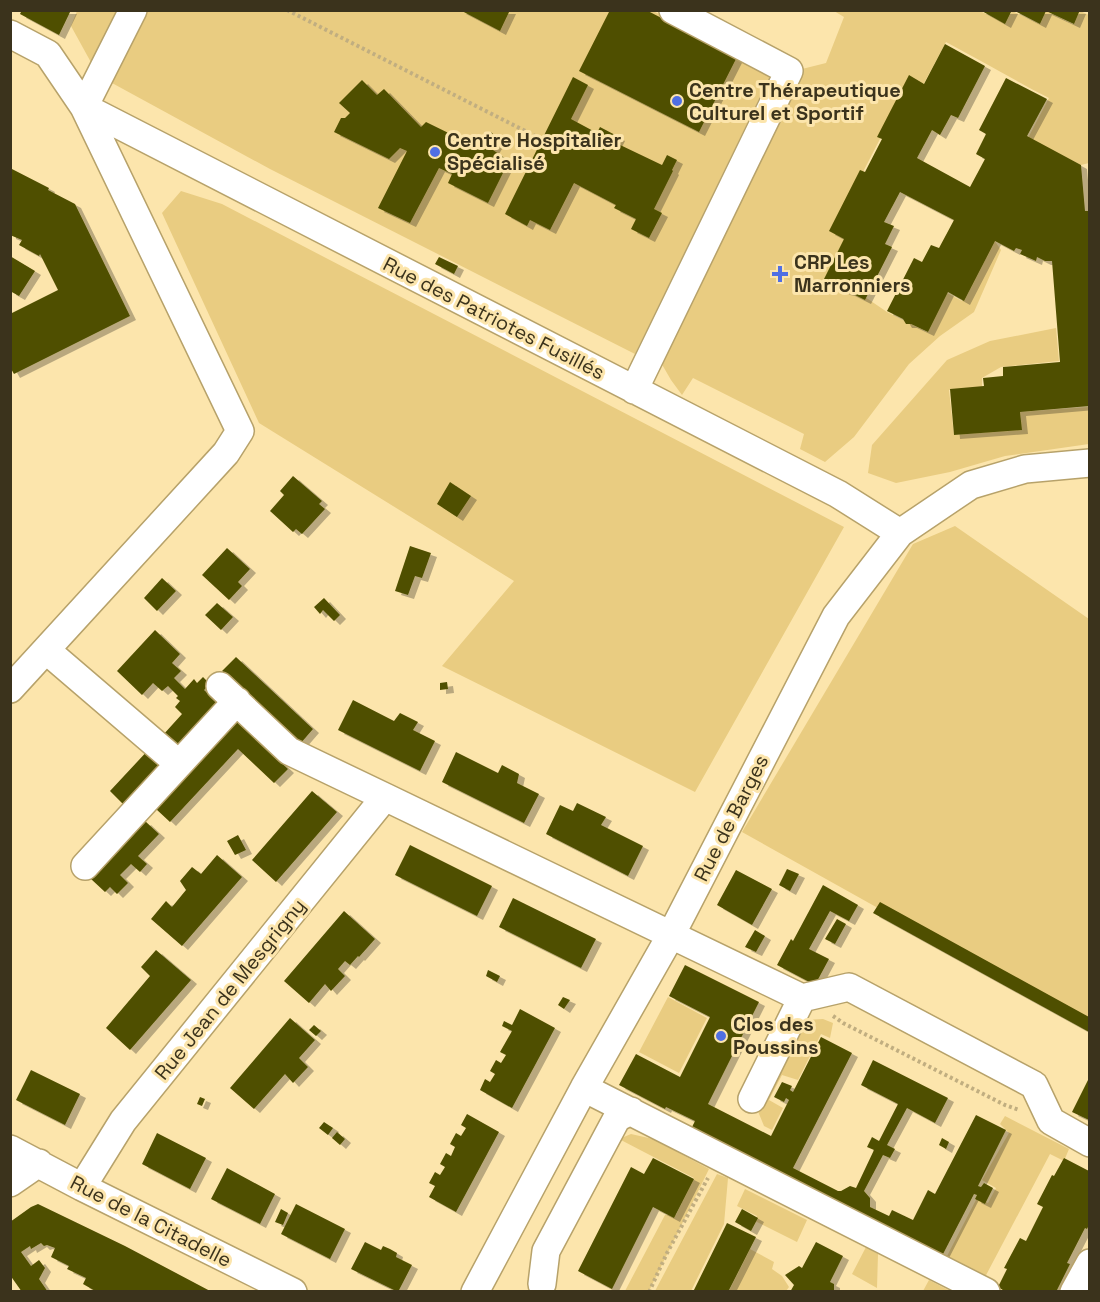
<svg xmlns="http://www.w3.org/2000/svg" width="1100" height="1302" font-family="'Space Grotesk',sans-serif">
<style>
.green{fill:#e9cc81}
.building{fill:#504f06;filter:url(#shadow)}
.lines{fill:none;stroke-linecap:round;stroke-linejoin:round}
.minor-casing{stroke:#b7a26a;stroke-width:30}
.path{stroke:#c1ae80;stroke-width:4;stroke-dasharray:3 3;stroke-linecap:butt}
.minor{stroke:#fff;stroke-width:27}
.poi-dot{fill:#506fe3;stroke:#fce5ac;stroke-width:2}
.labels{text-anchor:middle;stroke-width:6;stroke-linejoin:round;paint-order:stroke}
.poi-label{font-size:20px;font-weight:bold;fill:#3b331c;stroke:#fce5ac;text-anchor:start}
.street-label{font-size:20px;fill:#3b331c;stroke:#fce5ac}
</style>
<defs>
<filter id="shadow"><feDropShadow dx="6" dy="4" stdDeviation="0" flood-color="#0004"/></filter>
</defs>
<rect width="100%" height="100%" fill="#fce5ac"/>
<path class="green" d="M149,10L653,11L773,70L635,354L270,169L112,83Z
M77,11H126L93,66L71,26Z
M834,11H980L1005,23L1012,11L1040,24L1046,11L1073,24L1080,11L1089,15V163L1081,165L1028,138L1049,98C1014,80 980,60 946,42L923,85L911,79L833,230L851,239L865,297L887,312L927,332L947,293L962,301L994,240L1001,250L974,312L940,336L909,364L854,437L825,462L800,449L804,434L693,378L682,395L671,380L660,361L802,69L826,63L844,17Z
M181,191L222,204L844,527L695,792L442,666L514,581L259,423L162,213Z
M1056,328L1059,361L1001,367L982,378V387L949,390L954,435L1021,429L1020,412L1089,407V444L1005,456L950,472L896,483L868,473L872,445L947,360L990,341Z
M955,526L1089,619V1026L742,832L913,544Z
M668,997L707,1018L679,1073L639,1052Z
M823,1019L833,1023L830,1038L821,1034L798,1080L782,1075L769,1100L783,1108L772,1130L764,1126L755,1104L805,1020Z
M1005,1116L1069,1149L1064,1161L1050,1154L984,1279L945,1260L977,1198L988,1203L996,1188L982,1180L1009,1133L1000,1124Z
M631,1134L653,1139L709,1169L649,1291H625L665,1215H676L694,1178L619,1139Z
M717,1174L728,1178L724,1224L691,1291H655Z
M745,1189L807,1220L797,1242L755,1221L757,1216L737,1206Z
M866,1247L878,1254L877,1288L852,1274Z
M750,1249L774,1262L772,1269L782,1276L789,1287L786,1291H729Z
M929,1280L950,1291H923Z"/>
<path class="building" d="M22,10H71L59,35L20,14Z
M460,10H510L500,31Z
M610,10H646L737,57L699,132L579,71Z
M980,10H1012L1005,24Z
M1013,10H1080L1074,24L1046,11L1040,24Z
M945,44L985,66L958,118L951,115L940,135L932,130L917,158L970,187L985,159L976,154L986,134L979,130L1006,78L1047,99L1027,136L1081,165L1085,211H1089V406L1020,412L1022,430L954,435L950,389L984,386L983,378L1003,376V367L1060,362L1052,261H1045L1037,257L1036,261L1020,254L1022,250L1016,248L1014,251L995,241L964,301L948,292L928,332L911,324H906L903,319L887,311L914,258L922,262L931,245L939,248L954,220L900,192L884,222L894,226L885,244L892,247L865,300L849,292L844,291L840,287L824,279L844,239L829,231L860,170L865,172L882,139L877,137L909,75L924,84Z
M573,77L588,85L571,119L597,133L600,127L619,137L616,143L662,165L667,155L677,160L672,170L673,171L654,209L662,213L649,238L631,229L636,219L614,208L616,205L574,183L550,230L530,220L527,226L505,214Z
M362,80L377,95L384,89L421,127L426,122L471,144L476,139L491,132L499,140L493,150L509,161L488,203L448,183L452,174L439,168L410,223L378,208L407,151L400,148L389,159L334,132L341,118H345L350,113L339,103Z
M10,168L49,188L48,190L75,204L130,316L14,374L10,367V314L58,290L40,254L39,256L19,245L22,240L10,235Z
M10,256L35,271L19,296L10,291Z
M439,257L458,266L454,274L435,264Z
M293,476L322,501L319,504L325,509L302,534L296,529L293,532L270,511L284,495L280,491Z
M450,482L471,496L457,517L437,504Z
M410,546L431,553L422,578L415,576L408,595L395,591Z
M227,548L250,569L238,582L242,586L229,600L202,575Z
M162,578L176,591L157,611L144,598Z
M324,598L340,615L334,621L323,610L320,614L314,607Z
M217,603L233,617L221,630L205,615Z
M155,630L180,654L172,663L181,671L174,678L185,689L194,679L197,683L203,677L210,684L204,690L218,703L177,747L163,735L182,714L175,707L180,701L176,698L178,696L168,686L162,691L153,683L142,695L117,671Z
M236,657L313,729L300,744L222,671Z
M447,682L448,689L440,690V683Z
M353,700L394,721L400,713L418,722L413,730L435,741L420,771L338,730Z
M237,722L288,769L274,783L238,749L170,822L156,809Z
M151,747L165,760L124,805L110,791Z
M456,752L498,773L502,765L519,774L517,783L539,794L524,823L442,782Z
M312,791L337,812L276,882L252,860Z
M577,803L606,817L601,825L643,846L628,876L546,834L560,805L573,811Z
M145,821L159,834L138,856L147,864L140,872L131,864L120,875L128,883L117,894L110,887L105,892L91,879Z
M238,835L246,850L235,855L227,841Z
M410,845L492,886L477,916L395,875Z
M217,855L242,877L182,946L151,919L166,901L172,907L186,890L180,881L192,867L201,874Z
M787,869L799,874L790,891L779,885Z
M736,870L772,889L752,925L717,905Z
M823,885L858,905L849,921L830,911L809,949L829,959L815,985L777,965L791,939L793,941Z
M513,898L596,939L581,968L499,927Z
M880,902L1089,1017V1032L873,913Z
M344,911L375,939L359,957L358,956L350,965L345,961L338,969L345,976L331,991L325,984L309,1003L284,981Z
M837,919L846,924L835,944L825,939Z
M755,930L765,936L756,952L745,947Z
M156,950L191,980L130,1050L106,1028L150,976L141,967Z
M685,965L759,1002L708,1104L771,1136L789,1100L786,1098L784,1102L774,1097L782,1082L792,1086L790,1090L793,1092L821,1037L852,1053L793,1168L838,1191H841L850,1186L856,1188L874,1150L867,1147L872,1137L879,1141L898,1104L861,1085L873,1060L948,1098L935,1123L907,1108L887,1145L895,1149L890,1158L883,1155L864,1191L870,1198V1207L889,1216L892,1210L913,1220L928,1190L935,1194L976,1115L1006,1130L978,1186L981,1187L984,1183L993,1188L985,1204L975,1199L977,1195L974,1194L942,1256L690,1131L695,1121L666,1107L665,1109L619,1085L636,1054L680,1077L710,1017L669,996Z
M488,970L500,976L497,982L486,976Z
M563,997L570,1000L564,1009L558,1005Z
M520,1009L555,1028L512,1108L480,1090L485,1079L490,1082L495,1074L490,1071L496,1060L501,1063L506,1055L500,1052L512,1031L502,1026L504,1021L512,1025Z
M290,1018L315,1040L299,1058L308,1067L293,1083L285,1074L254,1109L230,1088Z
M314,1025L321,1031L316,1036L309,1030Z
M31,1070L80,1094L65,1125L16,1100Z
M1089,1078V1120L1072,1112Z
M200,1097L205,1099L202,1106L197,1104Z
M467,1114L499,1132L456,1212L429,1197L435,1186L429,1183L435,1172L440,1175L445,1167L440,1164L446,1153L451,1156L455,1147L450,1144L456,1133L461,1136L466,1128L461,1125Z
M324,1122L333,1128L328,1135L319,1128Z
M337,1132L345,1139L340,1145L332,1138Z
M157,1133L206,1158L190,1189L142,1164Z
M942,1138L949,1142L946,1149L939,1145Z
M653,1158L694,1179L674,1218L653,1207L612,1289L578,1271L631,1167L644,1174Z
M1064,1158L1089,1171V1225L1087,1229L1085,1228L1067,1263L1070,1264L1056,1292H1006L998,1287L1007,1269L1004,1268L1020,1238L1026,1241L1043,1207L1037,1204L1052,1175L1054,1176Z
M227,1168L275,1194L260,1224L211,1199Z
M38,1204L125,1246L212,1292H97L83,1284L86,1278L67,1269L69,1266L51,1257L55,1248L47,1245L44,1246L41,1243L31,1249L30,1246L21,1252L31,1266L39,1260L45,1268L39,1279L48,1292H22L10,1275V1222L31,1207Z
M296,1204L345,1229L330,1259L281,1234Z
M281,1209L288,1213L283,1225L275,1222Z
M742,1209L758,1218L751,1231L735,1222Z
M727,1223L756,1237L728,1292H693Z
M365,1242L381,1250L383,1246L390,1249L397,1253L396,1257L412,1265L398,1292L351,1269Z
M816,1242L843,1256L830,1282L834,1284V1292H790L794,1285L785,1275L799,1266L802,1268Z"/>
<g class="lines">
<g class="minor-casing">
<path id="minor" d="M133,10L84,107L838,494L900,533
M10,34L48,54L84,107L240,431L226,453L10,689
M634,390L789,71L673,10
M46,650L179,764
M220,686L289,751L385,797
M85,866L237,701
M584,1088L986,1292
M752,1099L802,998
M10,1149L82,1187L293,1292
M10,1183L39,1163
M82,1187L123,1121L385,797L802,998L849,987L1034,1085L1051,1121L1090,1143
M542,1284L546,1251L617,1118L631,1111
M475,1292L584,1088L671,935L836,616L900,533L971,485L1025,469L1090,463
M1074,1292L1090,1263"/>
</g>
<path class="path" d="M287,10L541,139
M833,1016L843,1023L1005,1105L1019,1110
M649,1292L667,1253L708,1178"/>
<use href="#minor" class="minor"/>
</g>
<g class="poi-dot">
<circle cx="677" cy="101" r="6"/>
<circle cx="435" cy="152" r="6"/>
<path d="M777 265h6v6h6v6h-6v6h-6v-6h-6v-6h6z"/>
<circle cx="721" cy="1036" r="6"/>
</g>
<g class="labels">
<g class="poi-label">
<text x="689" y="97">Centre Thérapeutique<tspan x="689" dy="23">Culturel et Sportif</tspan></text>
<text x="447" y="147">Centre Hospitalier<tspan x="447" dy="23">Spécialisé</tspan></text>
<text x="794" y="269">CRP Les<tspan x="794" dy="23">Marronniers</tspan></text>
<text x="733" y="1031">Clos des<tspan x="733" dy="23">Poussins</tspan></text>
</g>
<g class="street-label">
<text transform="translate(494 318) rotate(27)" y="7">Rue des Patriotes Fusillés</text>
<text transform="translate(731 818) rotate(-63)" y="7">Rue de Barges</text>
<text transform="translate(230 989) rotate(-51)" y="7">Rue Jean de Mesgrigny</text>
<text transform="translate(151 1221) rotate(27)" y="7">Rue de la Citadelle</text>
</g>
</g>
<rect width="1100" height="1302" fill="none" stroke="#3b331c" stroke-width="24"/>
</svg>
